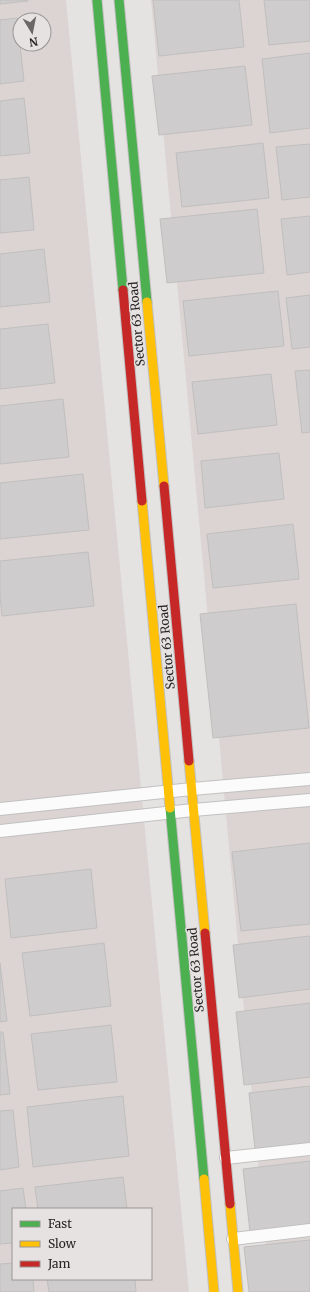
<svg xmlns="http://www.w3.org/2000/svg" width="310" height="1292" font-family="Merriweather,serif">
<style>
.built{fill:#dbd4d3;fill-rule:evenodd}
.building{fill:#cecccc;stroke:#c0bfbe}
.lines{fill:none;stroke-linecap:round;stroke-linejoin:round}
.lane-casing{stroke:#c2c0c0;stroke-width:14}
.fast-casing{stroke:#c2c0c0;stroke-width:11}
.slow-casing{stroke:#c2c0c0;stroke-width:11}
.jam-casing{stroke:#c2c0c0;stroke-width:11}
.lane{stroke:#fbfbfb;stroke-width:12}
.fast{stroke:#4caf50;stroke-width:9}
.slow{stroke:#ffc107;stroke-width:9}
.jam{stroke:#c62828;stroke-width:9}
.labels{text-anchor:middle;stroke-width:3;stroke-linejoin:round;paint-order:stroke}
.street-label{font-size:12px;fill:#272525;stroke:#e6e2e1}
</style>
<rect width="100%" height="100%" fill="#e5e3e2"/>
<path class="built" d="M0,0H66L189,1292H0ZM20,20H44V44H20ZM13,1209H151V1279H13Z
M151,0H310V1292H270Z"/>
<path class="building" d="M0,0H28V1L0,4Z
M153,0H239L244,47L159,56Z
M264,0H310V41L269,45Z
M17,18L24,81L0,84V20Z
M310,53V128L270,133L262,59Z
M245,66L252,125L159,135L152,76Z
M24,98L30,153L0,156V101Z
M263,143L269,198L182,207L176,153Z
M310,144V197L282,200L276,147Z
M29,177L34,230L0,233V180Z
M257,209L264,273L167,283L160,219Z
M310,216V272L287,275L281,219Z
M44,249L50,302L0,307V254Z
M278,291L284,346L189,356L183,301Z
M310,295V347L292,349L286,298Z
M48,324L55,383L0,389V329Z
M310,370V432L302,433L295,371Z
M271,374L277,425L198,434L192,382Z
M63,399L69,457L0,464V406Z
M279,453L284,499L205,508L201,461Z
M83,474L89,530L0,539V483Z
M293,524L299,579L213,588L207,534Z
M88,552L94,606L2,616L0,597V561Z
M296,604L309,728L213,738L200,614Z
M310,843V924L241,931L232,852Z
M91,869L97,928L11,938L5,879Z
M310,936V989L239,998L233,945Z
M104,943L111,1006L30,1016L22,953Z
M0,963L7,1021L0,1022Z
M310,1003V1077L244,1085L236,1012Z
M111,1025L117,1082L38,1090L31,1034Z
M0,1032H3L10,1094L0,1095Z
M310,1086V1143L255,1149L249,1093Z
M123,1096L129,1156L33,1167L27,1107Z
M13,1110L19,1167L0,1170V1111Z
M310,1161V1225L250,1232L243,1169Z
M123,1177L127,1209H38L35,1187Z
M23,1188L26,1209H13V1243L0,1244V1191Z
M310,1240V1292H249L244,1247Z
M13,1263V1279H33L34,1292H0V1264Z
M47,1279H135L136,1292H49Z"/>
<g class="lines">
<g class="lane-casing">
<path id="lane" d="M0,809L192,789L310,779
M0,831L193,810L310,800
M226,1158L310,1149
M233,1239L310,1230"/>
</g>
<g class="fast-casing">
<path id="fast" d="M97,0L123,290
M119,0L147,302
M170,808L204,1179"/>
</g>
<g class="slow-casing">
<path id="slow" d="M147,302L164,486
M142,501L170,808
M189,761L205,933
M204,1179L214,1292
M230,1204L238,1292"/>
</g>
<g class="jam-casing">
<path id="jam" d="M123,290L142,501
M164,486L189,761
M205,933L230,1204"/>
</g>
<use href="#lane" class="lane"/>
<use href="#fast" class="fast"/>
<use href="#slow" class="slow"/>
<use href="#jam" class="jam"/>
</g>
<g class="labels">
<g class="street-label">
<text transform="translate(137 324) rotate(-95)" y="4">Sector 63 Road</text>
<text transform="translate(167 647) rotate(-95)" y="4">Sector 63 Road</text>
<text transform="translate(196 970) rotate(-95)" y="4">Sector 63 Road</text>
</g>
</g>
<rect x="12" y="1208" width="140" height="72" fill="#e6e2e1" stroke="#9a9696"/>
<rect x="20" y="1221" width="20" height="6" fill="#4caf50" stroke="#9a9696"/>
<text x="48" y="1228" font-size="12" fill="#272525">Fast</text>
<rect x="20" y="1241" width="20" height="6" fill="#ffc107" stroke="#9a9696"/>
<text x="48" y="1248" font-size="12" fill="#272525">Slow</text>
<rect x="20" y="1261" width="20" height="6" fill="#c62828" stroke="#9a9696"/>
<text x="48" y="1268" font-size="12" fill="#272525">Jam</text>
<g transform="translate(32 32) rotate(170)"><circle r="19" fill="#e6e2e1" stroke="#9a9696"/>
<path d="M0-3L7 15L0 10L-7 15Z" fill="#6a6867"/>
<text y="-6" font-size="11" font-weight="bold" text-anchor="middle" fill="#272525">N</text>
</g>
</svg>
